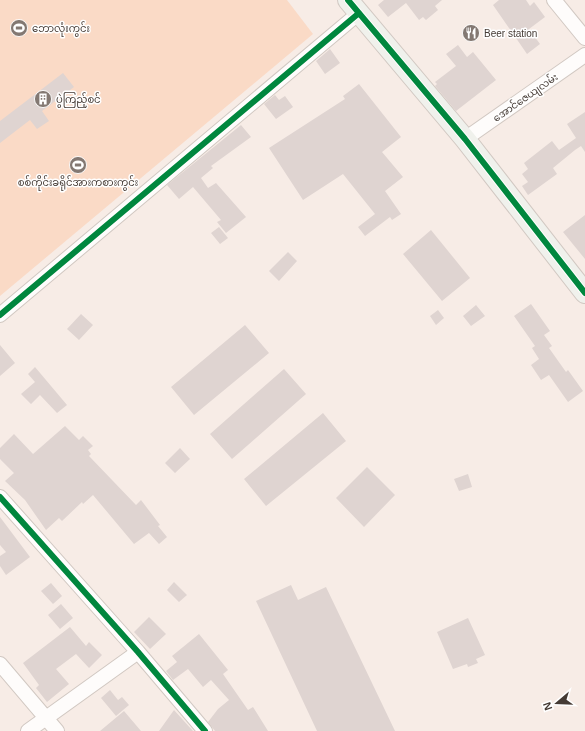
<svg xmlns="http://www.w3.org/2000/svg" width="585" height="731" font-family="Helvetica,'Noto Sans Myanmar',sans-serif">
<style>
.green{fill:#fadac6}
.building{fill:#dfd4d1}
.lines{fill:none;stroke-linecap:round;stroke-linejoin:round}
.street-casing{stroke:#d1c8c2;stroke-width:16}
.secondary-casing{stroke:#d1c8c2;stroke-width:22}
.street{stroke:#fefcfb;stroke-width:14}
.secondary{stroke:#f0f1ec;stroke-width:20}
.cycleway-casing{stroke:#fff;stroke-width:8}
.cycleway{stroke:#00873e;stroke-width:6}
.labels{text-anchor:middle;stroke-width:3;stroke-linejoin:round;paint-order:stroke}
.poi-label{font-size:10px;fill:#443a34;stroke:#fff;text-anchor:start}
.street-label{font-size:10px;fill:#443a34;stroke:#fff}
</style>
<rect width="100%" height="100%" fill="#f7ece6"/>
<path class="green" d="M0,0H287L313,34L0,296Z"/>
<path class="building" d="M384,0H442L435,6L438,10L426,20L423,17L419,20L406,3L388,17L378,5Z
M499,0H526L530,6L534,2L545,17L529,29L540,44L527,54L493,5Z
M458,45L467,57L473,52L496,80L456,111L435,86L437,84L435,82L456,66L446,54Z
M330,49L340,63L325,74L316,61Z
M63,73L74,87L42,111L49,121L37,129L30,120L0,143V121Z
M359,84L401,137L382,152L403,177L385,191L401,214L392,220L390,217L365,236L358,227L375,214L343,174L303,200L269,148L345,99L343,96Z
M275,95L279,100L285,96L293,107L276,119L264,104Z
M585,112V152L581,146L575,150L553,168L557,174L528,195L522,186L528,182L522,174L528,169L524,163L552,141L559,150L576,138L567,124Z
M241,125L251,137L211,166L213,168L201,178L208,188L216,183L246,217L226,233L217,222L221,220L193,187L179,199L167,185Z
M585,215V259L563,232Z
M219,227L228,238L220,244L211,233Z
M431,230L470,278L442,301L403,254Z
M288,252L297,261L279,281L269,271Z
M531,304L550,331L544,335L552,346L549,348L566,372L568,370L583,391L568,402L549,375L541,380L531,365L539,359L532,348L535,346L514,316Z
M476,305L485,316L471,326L463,316Z
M438,310L444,318L436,325L430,316Z
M81,314L93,325L79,340L67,329Z
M245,325L269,353L194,415L171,387Z
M0,345L15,363L0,376Z
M35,367L67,405L57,413L40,395L31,404L21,394L35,382L28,374Z
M284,369L306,394L232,459L210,434Z
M323,413L346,441L266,506L244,479Z
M65,426L79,440L83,436L93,446L88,450L91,454L89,456L136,505L141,500L160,525L158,526L167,537L159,544L149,533L134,544L93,495L83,504L82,502L62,521L59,518L46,530L25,500L5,481L14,473L0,459V448L14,434L33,454Z
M180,448L190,459L175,473L165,463Z
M367,467L395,495L364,527L336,498Z
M468,474L472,487L459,491L454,479Z
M0,517L30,557L6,575L0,566V556L6,552L0,545Z
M174,582L187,595L179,602L167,590Z
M51,583L62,596L53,604L41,591Z
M291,585L298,600L326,587L395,731H317L256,601Z
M61,604L73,618L60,629L48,615Z
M149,617L166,634L150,649L134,632Z
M468,618L485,655L476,659L478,663L468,667L467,664L453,669L437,632Z
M70,627L86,646L89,642L102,655L89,668L76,654L56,669L69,684L47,702L36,688L39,685L23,663Z
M199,634L228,670L223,674L248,710L253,707L268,731H215L208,722L218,709L229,700L211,680L203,687L188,669L173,680L166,671L177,662L172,656Z
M110,690L118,700L122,697L129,705L116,716L101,698Z
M174,710L193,731H159Z
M124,711L141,731H100Z"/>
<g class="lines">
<g class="street-casing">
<path id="street" d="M554,0L585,38
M465,139L585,55
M0,315L359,13
M0,497L138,652L205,731
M0,664L57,731
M28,731L138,652"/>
</g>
<g class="secondary-casing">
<path id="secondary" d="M348,0L465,139L585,293"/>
</g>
<use href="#street" class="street"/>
<use href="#secondary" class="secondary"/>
<g class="cycleway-casing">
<path id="cycleway" d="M348,0L465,139L585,293
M0,315L359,13
M0,497L138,652L205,731"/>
</g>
<use href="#cycleway" class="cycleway"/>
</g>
<defs>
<g id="stadium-disc" transform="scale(0.9)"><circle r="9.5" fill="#837872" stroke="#fff"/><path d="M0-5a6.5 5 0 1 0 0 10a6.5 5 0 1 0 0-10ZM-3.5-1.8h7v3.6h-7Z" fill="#fff"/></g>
<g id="restaurant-disc" transform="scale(0.9)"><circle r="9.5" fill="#837872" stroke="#fff"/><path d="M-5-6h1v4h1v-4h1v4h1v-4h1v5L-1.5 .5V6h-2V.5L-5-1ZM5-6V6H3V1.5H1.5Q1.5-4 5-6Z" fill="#fff"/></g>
<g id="building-disc" transform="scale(0.9)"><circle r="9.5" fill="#837872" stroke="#fff"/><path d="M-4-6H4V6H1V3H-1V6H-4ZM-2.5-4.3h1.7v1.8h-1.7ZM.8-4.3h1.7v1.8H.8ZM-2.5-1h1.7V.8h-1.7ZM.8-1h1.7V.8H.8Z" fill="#fff"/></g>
</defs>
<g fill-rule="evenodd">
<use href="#stadium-disc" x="19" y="28"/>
<use href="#restaurant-disc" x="471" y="33"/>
<use href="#building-disc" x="43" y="99"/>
<use href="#stadium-disc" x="78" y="165"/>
</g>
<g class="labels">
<g class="poi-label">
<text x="32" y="32">ဘောလုံးကွင်း</text>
<text x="484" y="37">Beer station</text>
<text x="56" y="103">ပွဲကြည့်စင်</text>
<text x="78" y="186" text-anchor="middle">စစ်ကိုင်းခရိုင်အားကစားကွင်း</text>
</g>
<g class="street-label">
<text transform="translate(525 97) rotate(-35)" y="4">အောင်ဇေယျလမ်း</text>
</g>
</g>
<g transform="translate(557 703) rotate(251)" stroke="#ffffff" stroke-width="3" paint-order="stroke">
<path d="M0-3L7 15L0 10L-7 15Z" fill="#443a34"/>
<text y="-6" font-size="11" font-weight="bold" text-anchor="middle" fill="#443a34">N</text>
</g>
</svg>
